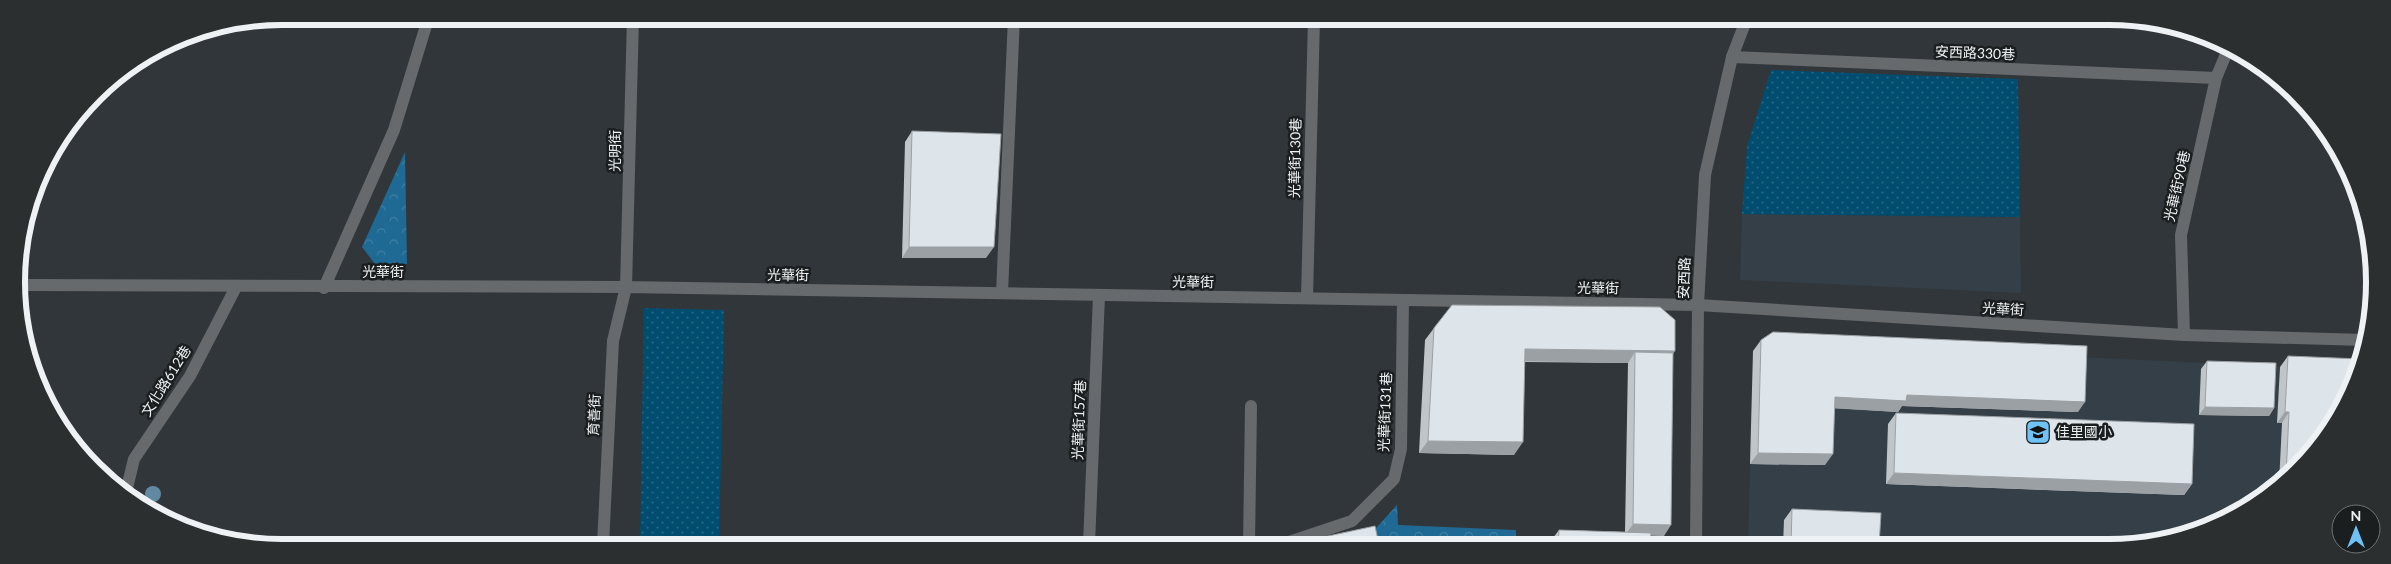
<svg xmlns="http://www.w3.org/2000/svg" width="2391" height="564" font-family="Lato,'Noto Sans TC',sans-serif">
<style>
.built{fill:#343f47}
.grass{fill:url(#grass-dots)}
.forest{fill:url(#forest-crowns)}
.park{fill:#004d70}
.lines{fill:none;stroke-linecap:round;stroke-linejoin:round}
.lane{stroke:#676a6c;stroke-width:12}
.street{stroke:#676a6c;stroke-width:12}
.tree{fill:#6289a2}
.wall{fill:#bfc5c9}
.shaded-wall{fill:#9ba0a4}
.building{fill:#dee5ea;stroke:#9ba0a4}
.labels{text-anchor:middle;stroke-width:5;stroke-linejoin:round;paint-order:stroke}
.street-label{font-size:14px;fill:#eff2f4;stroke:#1b1e1f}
.poi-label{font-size:14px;fill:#eff2f4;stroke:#1b1e1f;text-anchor:start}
.rim{fill:none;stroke:#eff2f4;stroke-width:6}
</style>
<defs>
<pattern id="grass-dots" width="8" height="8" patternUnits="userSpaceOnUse" patternTransform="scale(1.25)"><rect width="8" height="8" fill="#004d70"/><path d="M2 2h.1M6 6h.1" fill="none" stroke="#266785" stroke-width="1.8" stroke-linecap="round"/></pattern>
<pattern id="forest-crowns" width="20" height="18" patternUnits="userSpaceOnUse" patternTransform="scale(1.25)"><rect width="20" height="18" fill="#1f6a94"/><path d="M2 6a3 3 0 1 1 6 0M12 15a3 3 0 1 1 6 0" fill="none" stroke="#4080a4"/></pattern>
</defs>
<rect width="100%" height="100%" fill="#31363a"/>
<path class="built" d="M1742,214L2020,217L2021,293L1740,280Z
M1753,351L2080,357L2356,370L2297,470L2226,520L2143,546L1748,545Z"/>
<path class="grass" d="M1771,70L2018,79L2020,217L1742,214L1747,146Z
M644,308L724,310L719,545H640Z"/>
<path class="forest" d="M405,152L407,264H375L362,247Z
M1397,505L1398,525L1516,530L1515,545H1368L1366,539Z"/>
<path class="park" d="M1938,540L1987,542V546H1938Z"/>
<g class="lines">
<path class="lane" d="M1732,57L2216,78
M324,288L394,130L429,16
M1002,293L1014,17
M1307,298L1314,18
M2184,335L2181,235L2216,78L2229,47
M126,492L134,459L190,376L236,287
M1089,545L1099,295
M1249,545L1251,406
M1280,545L1352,521L1394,479L1401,449L1403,300"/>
<path class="street" d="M20,285L626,287L1698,305L2184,335L2365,340
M603,545L613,341L626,287L633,17
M1696,545L1698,305L1705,175L1732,57L1747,18"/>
</g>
<circle class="tree" cx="153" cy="494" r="8"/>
<path class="wall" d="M912,131L986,258H902L905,142Z
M1434,328L1673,353L1664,536L1650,535V545H1553V538L1559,530L1625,532L1628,363L1525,362L1514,455L1419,453L1425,340Z
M1761,340L2078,412L1902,406L1898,412L1835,408L1825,465L1750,464L1753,351Z
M2288,356L2297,470L2279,483L2282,423H2277L2280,367Z
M2207,361L2274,408L2269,416L2199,415L2201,369Z
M1896,413L2192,484L2184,495L1886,484L1888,424Z
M1792,509L1879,546H1783L1784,520Z"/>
<path class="shaded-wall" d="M909,247H994L986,258H902Z
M1525,349L1675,351L1666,364L1635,352L1628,363L1516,361Z
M1907,395L2085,402L2078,412L1902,406L1898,412L1827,408L1835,397Z
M2205,407L2274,408L2269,416L2199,415Z
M2285,412H2289L2282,423H2277Z
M1428,441L1523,442L1514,455L1419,453Z
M1758,453L1833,454L1825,465L1750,464Z
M1894,473L2192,484L2184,495L1886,484Z
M1633,524L1671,525L1664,536L1625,535Z"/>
<path class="building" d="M912,131L1001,134L994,247H909Z
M1452,305L1660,307L1675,320V351L1525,349L1523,442L1428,441L1434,328Z
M1773,332L2087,346L2085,402L1907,395L1906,401L1835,397L1833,454L1758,453L1761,340Z
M1635,352L1673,353L1671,525L1633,524Z
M2288,356L2360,359L2347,400L2297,470L2286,477L2289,412H2285Z
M2207,361L2276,363L2274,408L2205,407Z
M1896,413L2194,424L2192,484L1894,473Z
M1792,509L1881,513L1879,546H1791Z
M1375,526L1379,545H1286Z
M1559,530L1651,533L1650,545H1558Z"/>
<defs>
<g id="school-square" transform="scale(1.25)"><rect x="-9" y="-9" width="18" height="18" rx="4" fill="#70c1f4" stroke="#1b1e1f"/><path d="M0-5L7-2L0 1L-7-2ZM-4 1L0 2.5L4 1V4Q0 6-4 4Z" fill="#111"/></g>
</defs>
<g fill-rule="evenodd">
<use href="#school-square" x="2038" y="432"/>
</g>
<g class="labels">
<g class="street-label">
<text transform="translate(1975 53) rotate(2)" y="5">安西路330巷</text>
<text transform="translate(615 151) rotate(-89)" y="5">光明街</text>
<text transform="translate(1295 158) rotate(-89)" y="5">光華街130巷</text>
<text transform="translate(2177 186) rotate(-77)" y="5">光華街90巷</text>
<text x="383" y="277">光華街</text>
<text transform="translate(788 275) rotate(1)" y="5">光華街</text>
<text transform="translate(1684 278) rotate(-87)" y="5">安西路</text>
<text transform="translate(1193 282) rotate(1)" y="5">光華街</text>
<text transform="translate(1598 288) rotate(1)" y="5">光華街</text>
<text transform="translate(2003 309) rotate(3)" y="5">光華街</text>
<text transform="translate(166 381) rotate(-58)" y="5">文化路612巷</text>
<text transform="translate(1385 412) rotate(-88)" y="5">光華街131巷</text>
<text transform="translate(594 415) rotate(-87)" y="5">育善街</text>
<text transform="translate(1079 420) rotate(-88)" y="5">光華街157巷</text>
</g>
<g class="poi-label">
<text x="2056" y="437">佳里國小</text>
</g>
</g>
<path d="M0 0H2391V564H0ZM282 25H2109A257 257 0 0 1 2366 282V282A257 257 0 0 1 2109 539H282A257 257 0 0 1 25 282V282A257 257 0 0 1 282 25Z" fill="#2c2f30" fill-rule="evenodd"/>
<path class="rim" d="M282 25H2109A257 257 0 0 1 2366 282V282A257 257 0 0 1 2109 539H282A257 257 0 0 1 25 282V282A257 257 0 0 1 282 25Z"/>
<g transform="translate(2356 529)"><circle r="24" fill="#1b1e1f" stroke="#707374"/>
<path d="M0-4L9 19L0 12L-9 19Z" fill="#70c1f4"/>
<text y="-8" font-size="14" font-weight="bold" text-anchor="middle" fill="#eff2f4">N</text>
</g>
</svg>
